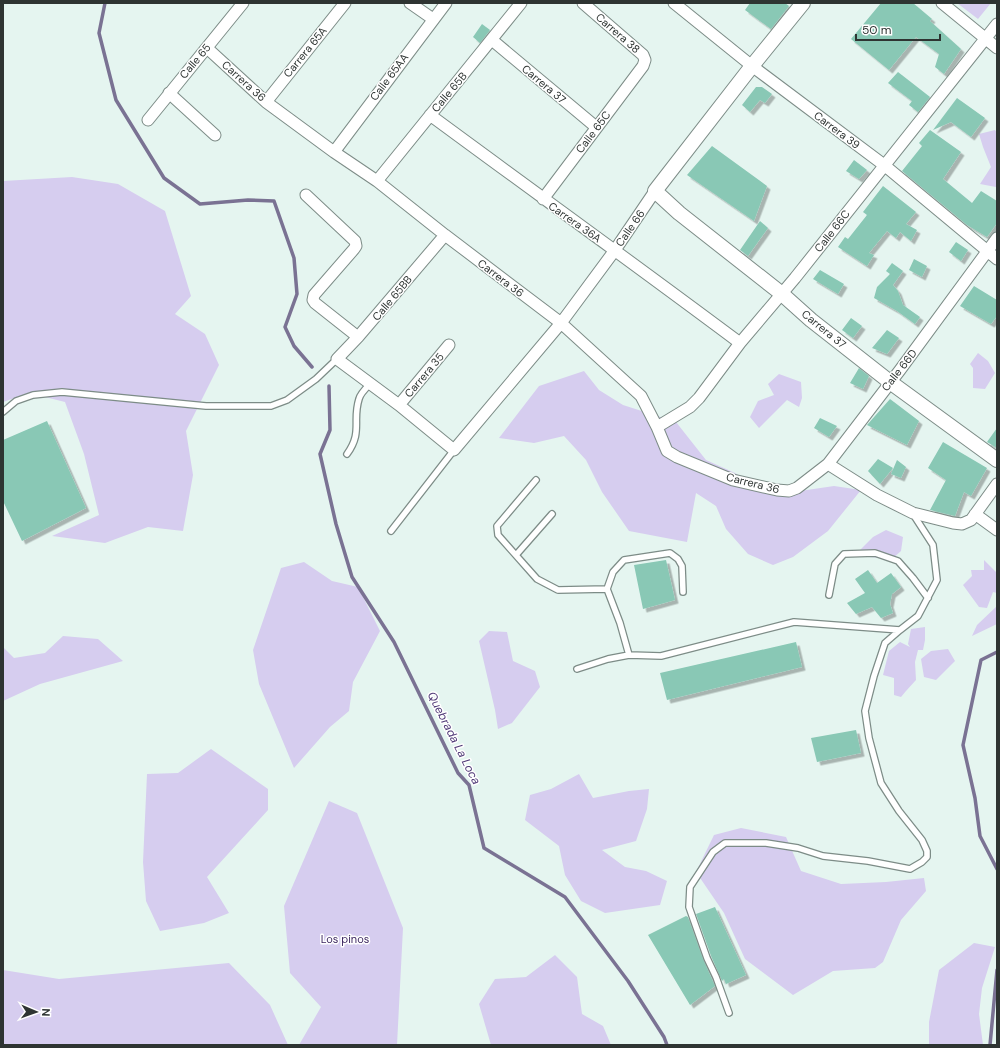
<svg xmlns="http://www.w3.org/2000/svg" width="1000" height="1048" font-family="'DM Sans',sans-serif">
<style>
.green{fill:#d6cdef}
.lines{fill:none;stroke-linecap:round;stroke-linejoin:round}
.stream{stroke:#7a7293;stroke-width:3.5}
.building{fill:#89c8b5;filter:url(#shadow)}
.service-casing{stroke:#7d8c87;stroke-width:8}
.minor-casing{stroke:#7d8c87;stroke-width:13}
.tertiary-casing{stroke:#7d8c87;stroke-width:16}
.service{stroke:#fff;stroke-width:5.5}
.minor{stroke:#fff;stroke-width:11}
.tertiary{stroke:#fff;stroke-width:14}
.labels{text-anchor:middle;stroke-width:3;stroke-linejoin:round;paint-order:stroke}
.street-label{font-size:11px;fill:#2e3432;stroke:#fff}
.park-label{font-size:11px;fill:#3b255f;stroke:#fff}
.water-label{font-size:12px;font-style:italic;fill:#513b78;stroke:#fff}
</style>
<defs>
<filter id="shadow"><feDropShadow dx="3.5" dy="3.5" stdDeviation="0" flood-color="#0004"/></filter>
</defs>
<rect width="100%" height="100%" fill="#e5f5f0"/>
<path class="green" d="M957,3H991L978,19Z
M995,130L997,133L996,187L980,184L991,167L983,147L979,134Z
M72,177L118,184L165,211L191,296L175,314L205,334L219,365L186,431L193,475L183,531L148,527L105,543L52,536L99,515L84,454L65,402L29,393L3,402V181Z
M978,353L988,361L995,373L985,389L973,388V368L970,364Z
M584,371L599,390L623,405L676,422L706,460L735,473L764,492L800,491L834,486L861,490L828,531L793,557L773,565L748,554L726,529L716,506L696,493L687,542L629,531L602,492L586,460L564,436L534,443L499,438L539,386Z
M779,374L801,382L802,398L799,407L787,400L759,428L750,417L758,401L774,395L768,384Z
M886,530L903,537L901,551L892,559L870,557L860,550L873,537Z
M984,560L997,573V593L993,592L987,608L979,607L963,585L972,576L971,570H984Z
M304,562L332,581L358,587L380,631L353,682L349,711L330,727L294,768L259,684L253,650L281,568Z
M997,606V624L972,636L977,625Z
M925,627V640L923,650H918L915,662L916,680L906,691L901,697L894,695V678L883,675L889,651L900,642L910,647L908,644L911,629Z
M489,631L507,632L513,661L535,671L540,687L512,723L498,729L495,710L479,641Z
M63,636L98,639L123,661L40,684L3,701V647L14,658L45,653Z
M948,649L955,661L936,680L924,677L921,659L931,651Z
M211,749L268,789V810L207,877L229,913L204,923L160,931L146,901L143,862L147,774L178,773Z
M579,774L593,798L629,791L649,789L647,809L636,841L602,850L625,867L646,871L667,881L660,905L605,913L581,901L565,875L559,846L525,820L530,795L551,789Z
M329,801L357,813L403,928L397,1045H299L321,1007L290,973L284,906Z
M741,828L786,837L801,871L841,884L886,882L924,878L926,891L901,920L883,962L875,968L833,971L793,995L745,959L724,913L696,872L714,835Z
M974,943L995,947L982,988L979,1014L983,1045H929V1022L939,970Z
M555,955L577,977L582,1014L603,1026L611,1045H491L479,1004L495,979L526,977Z
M229,963L270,1005L288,1045H3V970L59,979Z"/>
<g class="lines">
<path class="stream" d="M105,3L99,33L116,100L164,178L200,204L248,200L274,201L294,258L297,294L285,327L294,346L312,367
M329,386L330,430L320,454L336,524L352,577L394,642L458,773L469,785L484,848L565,897L628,981L664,1037L667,1045
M997,652L981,660L963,745L975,798L980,836L997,869
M990,1045L997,970"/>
</g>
<path class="building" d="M750,3H785L789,6L771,29L745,10Z
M881,3H913L932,19L930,21L961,49L944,74L935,67L939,54L916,37L889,70L851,39Z
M482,24L490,30L480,43L473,37Z
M898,72L930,97L918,112L909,105L912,101L888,83Z
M756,87H762L772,94L765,103L760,100L750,112L742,105Z
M957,98L985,118L971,137L951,122L933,130Z
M930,130L961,152L943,179L972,203L981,191L997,201V223L987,237L967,225L902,171L922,146L919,143Z
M712,146L767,186L754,221L687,175Z
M854,160L867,170L859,179L846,171Z
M883,186L916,212L906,224L917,230L911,241L900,232L896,238L887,231L869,253L874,255L867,266L838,247L845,237L848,239L867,215L863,212Z
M760,221L768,228L748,256L740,250Z
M956,242L968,250L961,261L949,252Z
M914,259L927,266L922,277L909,270Z
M892,263L903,271L893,285L898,291L903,305L920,317L915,324L897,311L874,298L877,287L890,274L886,271Z
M820,270L844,284L838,294L813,279Z
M974,286L997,300V316L991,324L960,306Z
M851,318L862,326L853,338L842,330Z
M887,330L899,338L887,354L872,348Z
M859,368L869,376L863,389L850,383Z
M890,399L919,421L907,445L867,425Z
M820,418L837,426L829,437L814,428Z
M47,421L86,508L22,541L3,501V440Z
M997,428V448L987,442Z
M943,442L987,468L971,496L964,492L955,516L930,510L946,480L928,468Z
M878,459L893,468L880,484L868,471Z
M897,460L906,467L901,478L891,474Z
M666,560L675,600L643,609L634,565Z
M868,570L877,583L891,573L901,587L892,594L890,604L893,613L881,618L872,607L856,614L847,603L865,593L855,579Z
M796,642L802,667L667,700L660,673Z
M856,730L861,753L817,762L811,738Z
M715,907L746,975L726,984L724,979L722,981L711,956L696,914Z
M686,916L688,917L703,959L715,986L690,1005L648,935Z"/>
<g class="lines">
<g class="service-casing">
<path id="service" d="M3,412L16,401L33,395L62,392L206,406H271L287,400L316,379L337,359
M347,454C363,432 352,421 359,399C360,394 366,388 370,384
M536,480L497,526L498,535L537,579L558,590L607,589L620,623L629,655
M391,531L454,450
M516,555L552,514
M607,589L613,572L624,560L670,553L678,559L682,566L683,592
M829,595L835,564L844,554L875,553L898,561L913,578L928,598
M577,669L608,659L629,655L661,656L794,622L900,630L918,616L937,580L933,545L913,514
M729,1013L716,977L707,958L689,907L690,887L713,852L725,843H766L798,848L823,856L868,861L910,869L922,862L927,857V851L922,840L899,811L881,783L869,738L865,711L874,676L885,643L900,630"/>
</g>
<g class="minor-casing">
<path id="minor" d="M410,3L433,19
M674,3L752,66L884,165L997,259
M942,3L997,48
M492,40L596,127
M207,48L266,102L334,152L377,181L445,235L561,323L641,396L657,427L667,451L677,457L733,480L777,490L789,491L797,488L828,464L900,370L997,238
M169,93L215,135
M266,102L345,3
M430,115C533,191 637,266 740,343
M148,120L243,3
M334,152L446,3
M377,181L521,3
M306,195L355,241L356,246L354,249L314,295L313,300L315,303L358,337
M543,199L643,66L645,60L643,55L583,3
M445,235L358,337L337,359L399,405L454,450L561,323L615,250L655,191
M399,405L449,345
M657,427L690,407L699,398L740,343L795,278L997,24
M828,464L877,495L913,513L953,523L962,524L971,520L997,484
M975,514L997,530"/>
</g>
<g class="tertiary-casing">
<path id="tertiary" d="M803,3L752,66L655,191L679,213L782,294L811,320L890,382L997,460"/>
</g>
<use href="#service" class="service"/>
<use href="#minor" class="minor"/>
<use href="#tertiary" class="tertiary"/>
</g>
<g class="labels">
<g class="street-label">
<text transform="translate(618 33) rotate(41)" y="4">Carrera 38</text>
<text transform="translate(305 52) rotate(-51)" y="4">Carrera 65A</text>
<text transform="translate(195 61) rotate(-50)" y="4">Calle 65</text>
<text transform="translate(389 77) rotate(-53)" y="4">Calle 65AA</text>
<text transform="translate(244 81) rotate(42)" y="4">Carrera 36</text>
<text transform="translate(544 84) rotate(40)" y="4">Carrera 37</text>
<text transform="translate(449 92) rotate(-50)" y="4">Calle 65B</text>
<text transform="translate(837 130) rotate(37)" y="4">Carrera 39</text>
<text transform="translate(593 132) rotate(-53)" y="4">Calle 65C</text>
<text transform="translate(575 222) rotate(35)" y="4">Carrera 36A</text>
<text transform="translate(630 228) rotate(-55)" y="4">Calle 66</text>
<text transform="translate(832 231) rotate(-52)" y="4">Calle 66C</text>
<text transform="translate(501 278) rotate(37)" y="4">Carrera 36</text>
<text transform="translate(392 298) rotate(-50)" y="4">Calle 65BB</text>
<text transform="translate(824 329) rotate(39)" y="4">Carrera 37</text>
<text transform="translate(899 370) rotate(-52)" y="4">Calle 66D</text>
<text transform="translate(424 375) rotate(-50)" y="4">Carrera 35</text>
<text transform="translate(753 483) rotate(14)" y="4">Carrera 36</text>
</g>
<g class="park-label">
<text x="345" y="943">Los pinos</text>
</g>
<g class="water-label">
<text transform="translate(454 738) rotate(63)" y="4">Quebrada La Loca</text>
</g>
</g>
<rect width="1000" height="1048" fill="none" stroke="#2e3432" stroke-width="8"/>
<g transform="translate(36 1012) rotate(92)" stroke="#ffffff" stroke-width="3" paint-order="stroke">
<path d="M0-3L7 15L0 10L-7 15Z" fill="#2e3432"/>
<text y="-6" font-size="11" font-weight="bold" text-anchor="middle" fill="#2e3432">N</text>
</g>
<path d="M856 34v6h84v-6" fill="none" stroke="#2e3432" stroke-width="2"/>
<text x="862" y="34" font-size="12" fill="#2e3432" stroke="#ffffff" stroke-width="3" paint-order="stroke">50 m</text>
</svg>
